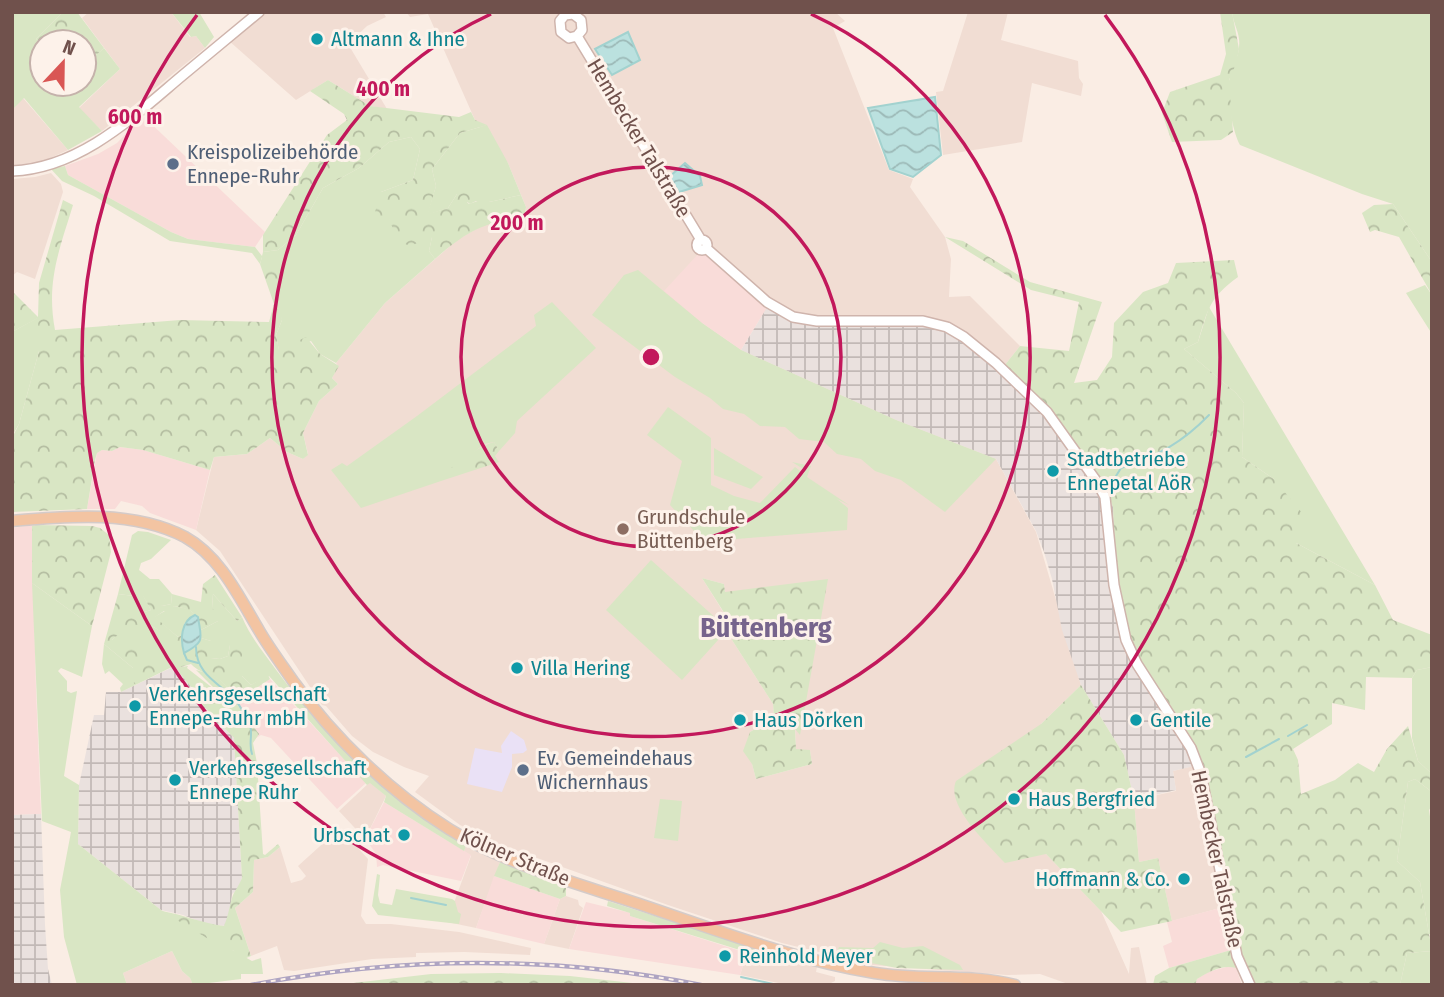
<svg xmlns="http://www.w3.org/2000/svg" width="1444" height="997" font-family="'Fira Sans Condensed',sans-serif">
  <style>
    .residential { fill: #f1ddd3; fill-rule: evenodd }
    .commercial { fill: #f9dcd9 }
    .industrial { fill: url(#industrial-grid) }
    .education { fill: #eae1f6 }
    .grass { fill: #d9e6c4 }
    .forest { fill: url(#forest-crowns) }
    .water { fill: url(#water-waves); stroke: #a2d2cf; stroke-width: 2 }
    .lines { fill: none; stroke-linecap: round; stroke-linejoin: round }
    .stream { stroke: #a2d2cf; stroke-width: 2 }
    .secondary-casing { stroke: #cfb4ac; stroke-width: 12 }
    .primary-casing { stroke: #d4cbc9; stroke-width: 13 }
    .secondary { stroke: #fff; stroke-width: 9 }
    .primary { stroke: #f3c4a2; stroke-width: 10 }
    .rail-casing { stroke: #aea4c2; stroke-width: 4.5 }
    .rail { stroke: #fdf2ea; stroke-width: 2; stroke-dasharray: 5; stroke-linecap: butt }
    .ring { fill: none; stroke: #c2185b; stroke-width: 3.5 }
    .culture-dot { fill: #0f9aa8; stroke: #fdf2ea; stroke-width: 2.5 }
    .service-dot { fill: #5c6f8a; stroke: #fdf2ea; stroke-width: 2.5 }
    .education-dot { fill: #8d6e63; stroke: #fdf2ea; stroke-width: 2.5 }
    .labels { text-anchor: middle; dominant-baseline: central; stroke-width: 6; stroke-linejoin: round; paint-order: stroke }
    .culture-label { font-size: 21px; fill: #0d838f; stroke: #fdf2ea; text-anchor: start }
    .street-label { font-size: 21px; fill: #70514c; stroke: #fdf2ea }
    .service-label { font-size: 21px; fill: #4e5e75; stroke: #fdf2ea; text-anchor: start }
    .education-label { font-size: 21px; fill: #785e54; stroke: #fdf2ea; text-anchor: start }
    .district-label { font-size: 28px; font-weight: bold; fill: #76648c; stroke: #fdf2ea }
    .centre { fill: #c2185b; stroke: #fdf2ea; stroke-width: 3.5 }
    .ring-label { font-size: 21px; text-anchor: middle; font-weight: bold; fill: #c2185b; stroke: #fdf2ea; stroke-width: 6; stroke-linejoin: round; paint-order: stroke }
  </style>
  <defs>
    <pattern id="industrial-grid" width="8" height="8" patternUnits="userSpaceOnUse" patternTransform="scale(1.75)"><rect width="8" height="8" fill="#eae1de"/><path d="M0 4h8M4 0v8" fill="none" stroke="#c2b9b6"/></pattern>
    <pattern id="forest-crowns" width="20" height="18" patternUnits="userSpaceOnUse" patternTransform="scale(1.75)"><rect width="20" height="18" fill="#d9e6c4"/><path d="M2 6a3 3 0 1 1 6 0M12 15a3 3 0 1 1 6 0" fill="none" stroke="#b4bda1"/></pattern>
    <pattern id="water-waves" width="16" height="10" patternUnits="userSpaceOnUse" patternTransform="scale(1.75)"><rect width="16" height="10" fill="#bbe1df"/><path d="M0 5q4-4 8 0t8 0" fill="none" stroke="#9cb9b7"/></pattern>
  </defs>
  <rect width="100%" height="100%" fill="#faede4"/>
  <path class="residential" d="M89,12H171L190,37L196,36L205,48L102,131L79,108L120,69L82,18Z
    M263,12H383L386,17L367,26L348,44L387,109L370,106L328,80L296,100L228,40Z
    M406,12H835L845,21L833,28L889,170L913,179L910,187L945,237L951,259L949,297L970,296L1020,346L1004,366L789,311L702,323L741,350L896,420L996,459L1036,532L1081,685L1041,724L1046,854L1101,911L1129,974L1131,948L1139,947L1147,985H1071L1040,974L1007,975L873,965L782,943L668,905L498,844L460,825L415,792L429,776L404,767L373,752L352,736L326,706L322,705L220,551L196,530L214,457L247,454L270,438L287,452L303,459L308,454L303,433L319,401L338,384L332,378L338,366L336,363L385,303L457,240L485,224L509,219L524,220L526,207L508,163L475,120L428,14L410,17ZM702,578L724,584L725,593L795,726L796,750H810L812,764L756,779L752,764L750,732L774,718L773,704L732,640L737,634Z
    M968,12H1008L1001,40L1078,61L1079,78L1083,84L1081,96L1032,83L1022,142L943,155L936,92L943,91Z
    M23,98L68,150L37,164L12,165V110Z
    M51,173L61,184L63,192L35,279L17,272L12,276V179L35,177Z
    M1193,766L1210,837L1220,908L1172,921L1158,858L1139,862L1134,800L1176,791L1173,771Z
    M370,782L386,796L368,833L367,841L339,811Z
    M340,828L368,859L361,916L366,924H391L459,932L531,948L530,955L464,952L416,953V957L372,959L294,971L284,970L277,946L251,956L235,908L253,892L254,860L268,857L280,847L291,883L302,880L306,876L298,866Z
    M466,846L500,862L476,928L447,922L471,856L464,851Z
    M566,896L578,900L579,905L583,908L569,949L544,944L560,899Z
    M172,951L182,971L190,978L193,985H127L123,973Z
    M747,953L781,963L783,957L817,967L816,972L835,977V981L827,985H788L740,975Z"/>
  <path class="commercial" d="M143,116L265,232L255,247L188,239L171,232L68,175L65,166L98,154L117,143Z
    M714,248L771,301L741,350L702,323L664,291L700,252Z
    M120,447L143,450L210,470L196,530L150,513L142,506L121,501L115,509H87L97,453L102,450L112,451Z
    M26,526H32L36,690L41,814L12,815V528Z
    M270,679L366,783L337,809L271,738L261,735L256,738L258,732L245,717L236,702L240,693H249Z
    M384,802L471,855L461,881L383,865L377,867L376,854L367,841L368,833Z
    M494,876L560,899L544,944L476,928Z
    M586,902L631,913L630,916L747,953L740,975L569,949Z
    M1220,908L1231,950L1169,968L1163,946L1172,942L1167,922Z
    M1230,966L1236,968L1242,985H1195L1197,979L1208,972Z"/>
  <path class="industrial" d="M771,301L789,311L806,316L944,321L1004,366L1053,413L1100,477L1109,495L1113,507L1116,574L1203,764L1173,771L1176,790L1134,800L1124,755L1081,685L1062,630L1052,579L1044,552L1036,531L996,459L896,420L741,350Z
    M175,666L194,690L198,700L234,738L242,878L239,888L232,894L230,911L225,926L206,924L183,915L161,910L78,844L79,785L94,715H104L106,692H121Z
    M41,814L45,925L48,969L52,985H12V815Z"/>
  <path class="education" d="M511,731L524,740L527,750L523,753L512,754V767L502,792L467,784L475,748L502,753L501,746Z"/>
  <path class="grass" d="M12,12H63L36,39L42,45V84H84V66L104,48L120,69L79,107L102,131L68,150L24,98L12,110Z
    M171,12H199L214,37L205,48L196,36L191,37Z
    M1232,12H1432V262L1393,204L1362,194L1240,145C1233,132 1226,97 1229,81C1231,67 1241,56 1239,39C1238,30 1233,22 1232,12Z
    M487,125L508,163L521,195L489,202L476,201L470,204L457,194L448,208L427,215L436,186L432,169L460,133Z
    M411,137L420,149L413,180L381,192L389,219L432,237L429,251L435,259L385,303L336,363L320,354L311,341L279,351L276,335L282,320L262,257L260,264L252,253L170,241L94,196L62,181L51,169L65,166L68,175L171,232L188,239L255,247L262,256L263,252L278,250L296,235L323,188L359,168L389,142Z
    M638,270L702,323L741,350L896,420L996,459L945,512L901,480L875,471L861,459L837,454L824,442L799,439L785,427L760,426L744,414L723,409L710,398L675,377L592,315L624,275Z
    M1425,285L1432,295V334L1406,293Z
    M552,302L596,348L517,421L515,433L499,451L494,442L484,444L438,482L361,508L331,470L342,463L347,466L417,416L536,326L534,315Z
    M1209,307L1375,585L1296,543L1274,479L1242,457L1244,403L1236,393L1184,349L1198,342Z
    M39,317V351L19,424L12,436V332Z
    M668,407L711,438V485L734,496L760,503L795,467L804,474L805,470L792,462L811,466L807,477L849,505L837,499L848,508L847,530L724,540L706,544L670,505L682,461L647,435Z
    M714,448L763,477L751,489L714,475Z
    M138,531L148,532L171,540L151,559L141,563L139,570L150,579H159L172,594L171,604L162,606L143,595L151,610L144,612L134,596L118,594L132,535Z
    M651,560L728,629L682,680L606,610Z
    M32,583L92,626L82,677L61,668L58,671L67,681V691L71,693L77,691L64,776L79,785L78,844L161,910L252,961L261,958L263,974H241V979L193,985L190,978L182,971L172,951L123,973L127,985H77L64,937L60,890L71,832L42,821Z
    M213,594L237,621L242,617C251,638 264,653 277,671C329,740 391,800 466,846L464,851L384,802L386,796L370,783L367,785L269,676L251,685L242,676V638L230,645L228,656L220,659L211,658V641L201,638V630L218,621L212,608Z
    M174,606L189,609L198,617L192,616L184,624L183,635L178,637L154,617Z
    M146,623L168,635L183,657L181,667L188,666L187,668L219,693L196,670C211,674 222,677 229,691L219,698L218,703C198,700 186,680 174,666L121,692L120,688L123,684L109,671L105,674L102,664L104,644L133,668L158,672L111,647L112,640L127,626Z
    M1432,667V774L1418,761L1412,738V678L1417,670Z
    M1415,779L1432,792V806L1429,810L1432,829V935L1429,934L1420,882L1397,861L1408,782Z
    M660,799L682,801L678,841L654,838Z
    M377,874L380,875L378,895L380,903L392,905L396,889L452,899L455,901L458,912L461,914L459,924L378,915L372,906Z
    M608,901L783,957L782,963L630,916V913L607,906Z
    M1432,951V985H1400L1407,953Z"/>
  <path class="forest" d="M63,12H77L104,48L84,66V42H42V45L36,39Z
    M1220,12H1232L1239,49L1236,64L1229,80L1233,132L1221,140L1172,142L1162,113L1170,92L1220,75L1226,54Z
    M328,80L370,106L459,117L471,112L475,120L487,125L460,133L432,169L436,186L428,214L448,208L457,194L475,185L480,191L467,202L469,204L486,198L489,202L521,195L526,207L524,220C487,218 462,235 435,259L429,251L432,237L410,246L398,241L389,219L380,221L374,215L381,192L413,180L420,149L411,137L389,142L359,168L323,188L296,235L278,250L263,252V235L327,135L347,120L344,114L310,91Z
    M63,200L73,205C59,251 46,282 55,330L180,320L269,322L274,304L260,264L262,257L276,256L282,320L276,335L279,350L306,337L320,354L339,366L332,378L338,384L319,401L303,433L308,455L303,459L287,452L270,438L247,454L214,457L210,470L143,450L120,447L112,451L102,450L97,453L95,460L87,509L12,512V438L19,424L39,351L38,318L12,332V291L38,317L39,283Z
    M1393,204L1432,262V295L1399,237L1375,230L1370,232L1362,213L1374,205Z
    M945,237L963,241L1030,282L1102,302L1074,383L1097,380L1112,357L1114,323L1143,292L1168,283L1176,263L1234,260L1238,277C1209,298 1208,309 1198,342L1184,349L1236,393L1244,403L1242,457L1274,479L1312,525L1296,543L1375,585L1393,620L1432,635V667L1417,670L1412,678L1366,677L1365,710L1332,703V724L1293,749L1298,760L1301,794L1335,780L1358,763L1374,772L1387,749L1408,726L1418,761L1432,774V792L1415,779L1408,782L1397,861L1420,882L1432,951L1407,953L1400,985H1254L1241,952L1222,874L1203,764L1136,655L1128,633L1116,574L1113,507L1109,496L1100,477L1053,413L1004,366L1020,346L1069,351L1079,302L1031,290Z
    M494,442L499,451L495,456L499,462L438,482C445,470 478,446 494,442Z
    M36,525L92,526L100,528L109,535L111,552L92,626L32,583V526Z
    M215,575L242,617L237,621L213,594L212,608L220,616L218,621L201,630C195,612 195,610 174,606L170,611H164L155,617L178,637L183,635L184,652L196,647L201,638L211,641V658L220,659L228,656L230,645L226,633L238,626L242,638V676L251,685L268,675L270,679L249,693H240L239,701L236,703L259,734L253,743L257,763L263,854L265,855L278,844L280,847L268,857L254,860L253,892L235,908L251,956L237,962L234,951L220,946L162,911C184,915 202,923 224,926C228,917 229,908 232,898C234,891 239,886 242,878L234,738L198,700L194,690L208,702L217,703L219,698L229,691C219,672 203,677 191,664L181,667L178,661L182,657C161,626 144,611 112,640V646L120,650L128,644H142L154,657L158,672L134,684L133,668L104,644L118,594L134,596L144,612L151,610L142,594L155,593L162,606L171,604L172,594L201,602L203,584Z
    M702,578L724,584L725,592L828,579L800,735L795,729L796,749L810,750L812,764L756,779L752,764L743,751L750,732L774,718L773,704L732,640L737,633Z
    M1081,685L1124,755L1134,800L1139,862L1158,858L1172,921L1121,932L1046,854L1005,863C989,845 945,806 956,781L1041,724Z
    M500,862L566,886V896L560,899L494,876Z
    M880,942L903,948L923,946L960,965L963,970L897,968L835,956L839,947L873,948Z
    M1231,950L1236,968C1223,964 1208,972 1197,979L1195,985H1153L1155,976L1169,968Z
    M501,973L570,976L650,985H336L431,974Z"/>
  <path class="water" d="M628,32L640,60L612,75L595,49Z
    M935,97L941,155L913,177L890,169L868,108Z
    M685,163L700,176L702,185L679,192L669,177Z
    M195,615L198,617C201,638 206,642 184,653C180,639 181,621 195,615Z"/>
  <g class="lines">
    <path class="stream" d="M1111,484L1121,468C1158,456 1183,442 1209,415
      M196,647C196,674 218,683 234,698C239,704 245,715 249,722C254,732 248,743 252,754
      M184,653L187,660L198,663
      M1288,736L1307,725
      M1246,757L1279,739
      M411,898L446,905
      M741,977L773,984"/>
    <g class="secondary-casing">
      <path id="secondary" d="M565,15L560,21L561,32L569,38L577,36
        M565,15L573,14L581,20L582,30L577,36
        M577,36L701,240
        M12,171C81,168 134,116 183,75C208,54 234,33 259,12
        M697 245a5 5 0 1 1 10 0a5 5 0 1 1-10 0Z
        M706,248L767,302L793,317L817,321H923L947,327L964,337L996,363L1047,412L1097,482L1105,497L1114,585L1126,640L1137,664L1191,748L1201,774L1237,956L1250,985"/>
    </g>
    <g class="primary-casing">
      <path id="primary" d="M12,521C69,516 133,510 185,537C221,557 240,599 260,632C270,649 282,665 293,681C334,738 390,792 449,829C507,865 576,883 639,904C716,930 795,960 875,973C922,981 969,973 1015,985"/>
    </g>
    <use href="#secondary" class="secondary"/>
    <use href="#primary" class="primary"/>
    <g class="rail-casing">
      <path id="rail" d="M251,985C401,956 550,955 701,985"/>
    </g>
    <use href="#rail" class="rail"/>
  </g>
  <g class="ring">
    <circle cx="651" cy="357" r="190"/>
    <path d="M811 14A379 379 0 1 1 491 14"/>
    <path d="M1105 15A569 569 0 1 1 197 15"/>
  </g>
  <g class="culture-dot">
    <circle cx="317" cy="39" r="7"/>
    <circle cx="1053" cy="471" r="7"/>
    <circle cx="517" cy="668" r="7"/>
    <circle cx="135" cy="706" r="7"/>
    <circle cx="740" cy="720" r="7"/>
    <circle cx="1136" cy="720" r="7"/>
    <circle cx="175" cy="780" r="7"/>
    <circle cx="1014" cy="799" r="7"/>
    <circle cx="404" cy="835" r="7"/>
    <circle cx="1184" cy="879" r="7"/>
    <circle cx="725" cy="956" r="7"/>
  </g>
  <g class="service-dot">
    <circle cx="173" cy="164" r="7"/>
    <circle cx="523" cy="770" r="7"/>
  </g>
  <circle class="education-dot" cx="623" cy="529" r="7"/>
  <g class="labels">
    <g class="culture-label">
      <text x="331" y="39">Altmann &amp; Ihne</text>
      <text x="1067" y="459">Stadtbetriebe<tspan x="1067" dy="24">Ennepetal AöR</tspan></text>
      <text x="531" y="668">Villa Hering</text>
      <text x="149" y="694">Verkehrsgesellschaft<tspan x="149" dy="24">Ennepe-Ruhr mbH</tspan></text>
      <text x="754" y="720">Haus Dörken</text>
      <text x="1150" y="720">Gentile</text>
      <text x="189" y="768">Verkehrsgesellschaft<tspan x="189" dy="24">Ennepe Ruhr</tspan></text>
      <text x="1028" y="799">Haus Bergfried</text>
      <text x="390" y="835" text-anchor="end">Urbschat</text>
      <text x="1170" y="879" text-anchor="end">Hoffmann &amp; Co.</text>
      <text x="739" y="956">Reinhold Meyer</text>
    </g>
    <g class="street-label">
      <text transform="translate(639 138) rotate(59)">Hembecker Talstraße</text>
      <text transform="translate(515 857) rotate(23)">Kölner Straße</text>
      <text transform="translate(1217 859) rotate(78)">Hembecker Talstraße</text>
    </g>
    <g class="service-label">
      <text x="187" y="152">Kreispolizeibehörde<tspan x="187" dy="24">Ennepe-Ruhr</tspan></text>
      <text x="537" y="758">Ev. Gemeindehaus<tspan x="537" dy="24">Wichernhaus</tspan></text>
    </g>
    <g class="education-label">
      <text x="637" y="517">Grundschule<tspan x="637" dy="24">Büttenberg</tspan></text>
    </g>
    <g class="district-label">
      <text x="766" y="627">Büttenberg</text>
    </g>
  </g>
  <circle cx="651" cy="357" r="10" class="centre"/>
  <g class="ring-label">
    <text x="383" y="96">400 m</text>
    <text x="135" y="124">600 m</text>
    <text x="517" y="230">200 m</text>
  </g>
  <rect width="1444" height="997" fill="none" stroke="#70514c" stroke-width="28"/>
  <g transform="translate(63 63) rotate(22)"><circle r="33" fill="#fdf2ea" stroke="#c5b2ab" stroke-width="2"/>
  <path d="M0-5L12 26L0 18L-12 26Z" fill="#d95654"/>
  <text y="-10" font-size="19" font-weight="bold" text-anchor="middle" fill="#70514c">N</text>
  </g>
</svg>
